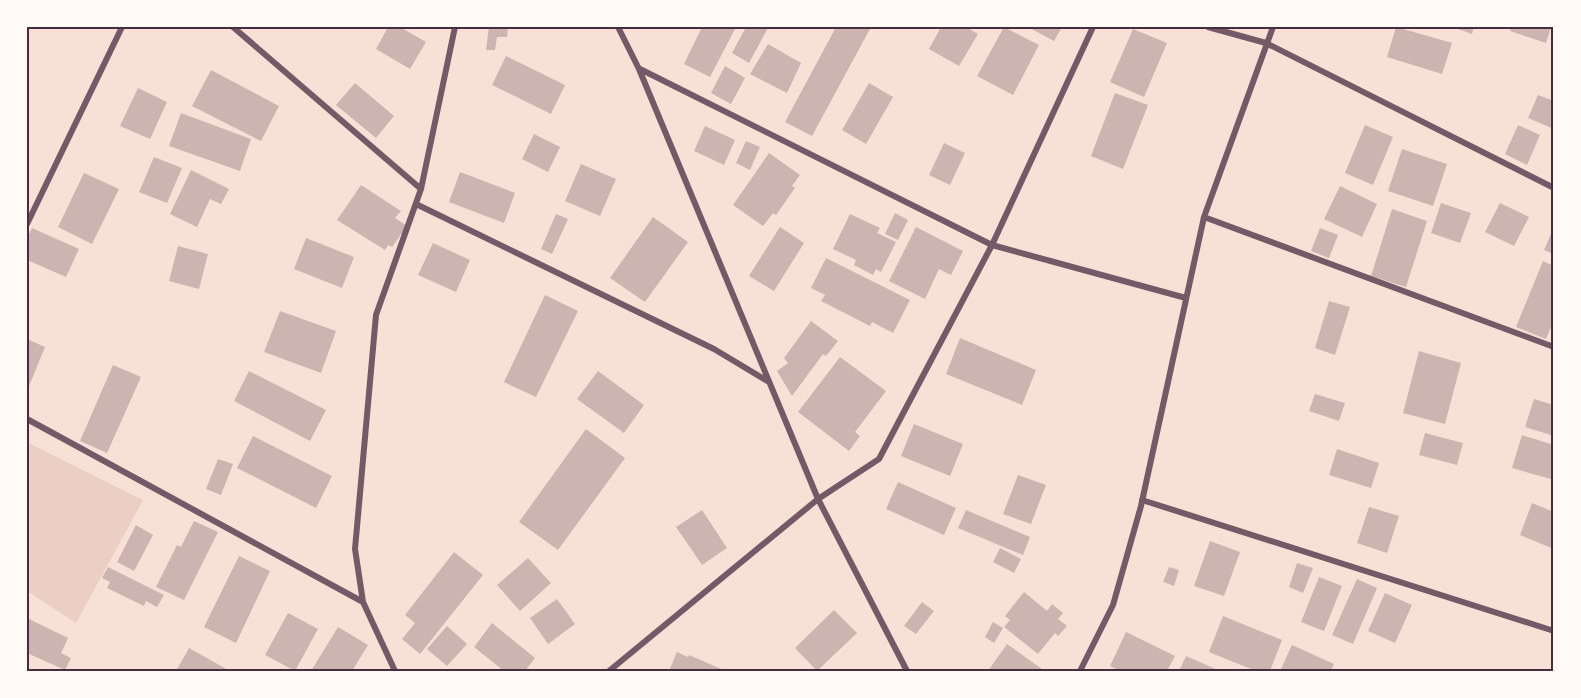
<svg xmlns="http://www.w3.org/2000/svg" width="1581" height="698" font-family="Poppins,sans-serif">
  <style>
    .green { fill: #ebcfc5 }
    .building { fill: #ccb4b1 }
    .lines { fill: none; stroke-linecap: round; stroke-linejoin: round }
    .minor { stroke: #755966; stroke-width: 6 }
    .neatline { fill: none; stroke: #4a2c40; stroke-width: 2 }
  </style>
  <rect width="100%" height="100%" fill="#f7e1d7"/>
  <path class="green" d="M27,442L143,500L76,623L27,591Z"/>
  <path class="building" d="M388,27H400L426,42L410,69L376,49Z
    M489,27H508L507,37H497L495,50H486Z
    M702,27H736L710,77L684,64Z
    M746,27L768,28L749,63L732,53Z
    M836,27H871L812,136L785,122Z
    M941,27H966L978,34L959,66L929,49Z
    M1004,27L1039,45L1013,95L977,76Z
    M1028,27H1062L1054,41Z
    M1396,27L1452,43L1442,74L1387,57Z
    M1452,27H1474L1472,34Z
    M1511,27H1551L1546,43L1510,31Z
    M1133,29L1167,43L1144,97L1110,82Z
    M768,44L801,63L787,93L750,74Z
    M506,56L565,85L551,114L492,85Z
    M725,66L745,78L731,104L711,93Z
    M211,70L279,106L261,141L192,106Z
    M355,83L394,116L376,138L336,105Z
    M869,83L893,97L866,144L842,130Z
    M138,88L167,102L150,139L120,126Z
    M1115,93L1148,105L1123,169L1091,156Z
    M1538,95L1554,101V129L1528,118Z
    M181,113L251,139L240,171L169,146Z
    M1365,125L1393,137L1373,185L1345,173Z
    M1518,125L1540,135L1527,165L1505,154Z
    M705,126L735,140L724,165L694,151Z
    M534,134L560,147L548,172L522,159Z
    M746,141L760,147L750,170L736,163Z
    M944,143L965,153L950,185L929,175Z
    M1402,149L1447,164L1433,206L1388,191Z
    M769,153L800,175L792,186L795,188L776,215L773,213L763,226L733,205Z
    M154,157L182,168L167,203L139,192Z
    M581,164L616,179L600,216L565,201Z
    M191,170L229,189L221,204L210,199L197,227L170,214Z
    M460,172L515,193L504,223L449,202Z
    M84,173L119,189L92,244L58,227Z
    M361,185L401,211L395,218L407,226L392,247L388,245L385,250L337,220Z
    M1340,186L1377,204L1362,237L1324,219Z
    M1441,203L1471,213L1460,243L1431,233Z
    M1500,203L1529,217L1514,246L1485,232Z
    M1392,209L1427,221L1406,287L1371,276Z
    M895,213L908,220L898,240L885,234Z
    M556,214L568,219L552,254L541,249Z
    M850,214L880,228L877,233L896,242L881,272L876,269L873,275L854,265L856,260L833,249Z
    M653,217L688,242L645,302L610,278Z
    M780,227L804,243L774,291L749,276Z
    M916,227L963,251L951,275L939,269L925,299L889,281Z
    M1554,227V254L1544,250Z
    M32,228L79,249L66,277L27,260V238Z
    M1320,228L1338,235L1329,258L1311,251Z
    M306,238L354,257L342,288L294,269Z
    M433,243L470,260L456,292L418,275Z
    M178,246L208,254L199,289L169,281Z
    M826,258L910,300L893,333L872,322L870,326L821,301L825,295L811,288Z
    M1543,261L1554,266V320L1546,339L1516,327Z
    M545,295L578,311L536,397L504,382Z
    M1329,301L1350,307L1335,355L1315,348Z
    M280,311L336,331L321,373L264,352Z
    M811,321L838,341L826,356L823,354L792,396L777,371L788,363L784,358Z
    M960,338L1036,370L1022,405L946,374Z
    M27,339L45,347L27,391Z
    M1419,351L1461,363L1445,424L1403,413Z
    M840,357L886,391L855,432L860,436L849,451L798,412Z
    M113,365L141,377L107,453L80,441Z
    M249,371L326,410L310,441L234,401Z
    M598,371L644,405L624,433L577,399Z
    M1315,394L1345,403L1339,421L1309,411Z
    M1534,399L1554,405V436L1525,427Z
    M914,424L963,444L950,476L901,456Z
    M586,429L625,458L558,550L519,522Z
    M1425,433L1463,443L1457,465L1419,455Z
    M1522,435L1554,445V480L1512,468Z
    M253,436L332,476L316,508L237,468Z
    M1337,449L1379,463L1371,488L1329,475Z
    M218,459L233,464L221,495L206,489Z
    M1018,475L1046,485L1031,524L1003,514Z
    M898,482L956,508L944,535L886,509Z
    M1532,503L1554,512V549L1520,535Z
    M1369,507L1399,516L1387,553L1357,543Z
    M702,510L727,548L702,565L676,527Z
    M966,510L1030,537L1023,555L958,528Z
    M194,521L218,532L184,600L156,587L177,545L181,547Z
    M136,525L153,535L134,571L117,562Z
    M1210,541L1240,552L1224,596L1194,586Z
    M1000,548L1021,559L1014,573L993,562Z
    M454,552L483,575L420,654L402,639L415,623L405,615Z
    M239,556L270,571L236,643L204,627Z
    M528,558L551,583L520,611L497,585Z
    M1297,563L1313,568L1303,593L1289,587Z
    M108,567L164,595L157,607L146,601L144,606L107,588L110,582L102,578Z
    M1169,567L1179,570L1174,586L1163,582Z
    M1319,577L1342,586L1324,631L1301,622Z
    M1357,579L1377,588L1353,644L1332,635Z
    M1024,592L1047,611L1052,604L1063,613L1058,619L1067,626L1058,636L1055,633L1038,654L1004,627L1010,620L1005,616Z
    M1385,593L1412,605L1395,643L1368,631Z
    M557,599L575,624L548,644L530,618Z
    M922,602L934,611L916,634L904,626Z
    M834,610L857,633L817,671L795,648Z
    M288,613L318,629L295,671L265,655Z
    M1223,616L1282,640L1270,671H1256L1209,652Z
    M27,618L68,638L61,653L71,658L65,670L27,653Z
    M993,622L1003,628L994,643L985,637Z
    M492,623L535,658L525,671H504L474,647Z
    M447,626L467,644L447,666L427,649Z
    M338,627L368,645L352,671H311Z
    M1126,632L1175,656L1167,671H1120L1110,666Z
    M1007,644L1042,669L1041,671H988Z
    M1292,645L1334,664L1331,671H1280Z
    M189,648L230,671H176Z
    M677,652L688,657L689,655L726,671H669Z
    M1186,656L1220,671H1179Z"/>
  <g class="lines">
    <path class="minor" d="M233,27L421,189
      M618,27L639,69L818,499L907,671
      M1208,27L1266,43L1554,188
      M640,69L992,245L1186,298
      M416,204L714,349L769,382
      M1204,217L1554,347
      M27,224L122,27
      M27,419L363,602
      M1142,500L1554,631
      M395,671L363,602L355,549L376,315L421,189L455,27
      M609,671L818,499L879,459L992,245L1093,27
      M1080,671L1113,605L1141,506L1204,217L1273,27"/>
  </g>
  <rect width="1581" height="698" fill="none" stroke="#fffaf5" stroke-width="57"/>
  <rect x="28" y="28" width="1524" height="642" class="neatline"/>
</svg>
